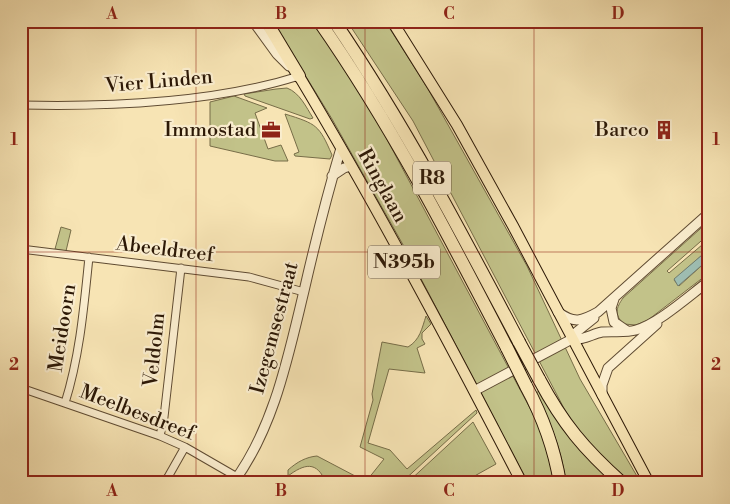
<svg xmlns="http://www.w3.org/2000/svg" width="730" height="504" font-family="'Libre Bodoni',serif">
  <style>
    .green { fill: #c2c289; stroke: #776d48 }
    .water { fill: #9ebeb3; stroke: #707c6e }
    .lines { fill: none; stroke-linecap: round; stroke-linejoin: round }
    .minor-casing { stroke: #5f4b32; stroke-width: 9 }
    .tertiary-casing { stroke: #5f4b32; stroke-width: 11 }
    .primary-casing { stroke: #2c1806; stroke-width: 12 }
    .motorway-casing { stroke: #2c1806; stroke-width: 14 }
    .minor { stroke: #faedce; stroke-width: 7 }
    .tertiary { stroke: #faedce; stroke-width: 9 }
    .primary { stroke: #f7e4b4; stroke-width: 10 }
    .motorway { stroke: #f7e4b4; stroke-width: 12 }
    .motorway-bridge-casing { stroke: #2c1806; stroke-width: 14; stroke-linecap: butt }
    .motorway-bridge { stroke: #f7e4b4; stroke-width: 12 }
    .grid { fill: none; stroke: #8f2418; stroke-width: 1; stroke-opacity: 0.55 }
    .labels { text-anchor: middle; dominant-baseline: central; stroke-width: 4.5; stroke-linejoin: round; paint-order: stroke }
    .shield { fill: #faedce; stroke: #6a5842; stroke-width: 1 }
    .shield-label { font-size: 19px; font-weight: bold; fill: #2c1806 }
    .street-label { font-size: 20px; fill: #2c1806; stroke: #faedce }
    .poi-label { font-size: 20px; fill: #2c1806; stroke: #faedce; text-anchor: end }
    .neatline { fill: none; stroke: #8f2418; stroke-width: 2 }
    .grid-label { font-size: 16px; text-anchor: middle; font-weight: bold; fill: #8f2418 }
  </style>
  <rect width="100%" height="100%" fill="#f7e4b4"/>
  <filter id="stains"><feTurbulence type="fractalNoise" baseFrequency=".004" numOctaves="4"/><feColorMatrix values="0 0 0 0 .2 0 0 0 0 .09 0 0 0 0 .02 0 0 0 .5 -.17"/></filter>
  <radialGradient id="worn" r=".72"><stop offset=".6" stop-color="#630" stop-opacity="0"/><stop offset="1" stop-color="#630" stop-opacity=".3"/></radialGradient>
  <path class="green" d="M272,21H313L373,113L541,429L555,483H528L406,250L332,119Z
    M347,21H385L428,89L527,266L580,379L641,483H628L577,433L413,121Z
    M287,88C300,93 306,107 313,118L310,119L245,96L244,94L276,89Z
    M234,96L267,108L255,113L268,149L281,145L288,161H275L210,146V102Z
    M285,114C317,124 319,125 332,155L330,159L295,156L294,154L299,152Z
    M709,221V234L667,271L669,273L709,239V249L674,280L679,286L709,259V273L648,320L636,325L624,324C614,315 616,308 623,298Z
    M61,227L71,230L66,251L55,249Z
    M426,316L431,324L422,333V339L425,344L417,348L425,373L389,369L368,443L390,450L407,469L476,410L477,413L401,483H326C317,460 304,464 288,476V470C297,462 306,457 317,456L357,477L362,479H368L384,459L360,447L373,400L372,394L382,342L408,347C420,340 422,328 426,316Z
    M539,391C558,427 587,454 615,483H566C562,450 550,422 536,393Z
    M473,422L496,464L462,483H407Z"/>
  <path class="water" d="M709,249V259L678,286L674,279Z"/>
  <g class="lines">
    <g class="minor-casing">
      <path id="minor" d="M21,105C109,107 214,103 299,76
        M21,249L249,277L304,292
        M21,388L160,436L185,447L237,477
        M65,403C80,355 84,306 89,257
        M160,436L164,417L181,268
        M163,483L168,477L185,447"/>
    </g>
    <g class="tertiary-casing">
      <path id="tertiary" d="M253,21L277,54L289,66
        M332,176L344,168L351,166
        M614,299L611,308L614,322L627,331
        M558,312C574,324 582,321 598,312L709,213
        M572,339C582,341 592,334 602,332C613,331 625,333 636,330C658,324 690,295 709,281
        M474,391L572,339L574,334L594,318
        M602,395V385L608,368L657,324
        M233,483C274,428 288,357 304,291C315,243 327,195 341,148"/>
    </g>
    <g class="primary-casing">
      <path id="primary" d="M392,21L457,125L513,226L649,483
        M299,76C378,208 451,346 522,483"/>
    </g>
    <g class="motorway-casing">
      <path id="motorway" d="M266,21L299,76
        M319,21C391,124 449,236 507,348
        M334,21C404,124 461,232 519,342
        M539,379C563,424 584,449 622,483
        M526,386C543,417 554,447 560,483"/>
    </g>
    <use href="#minor" class="minor"/>
    <use href="#tertiary" class="tertiary"/>
    <use href="#primary" class="primary"/>
    <use href="#motorway" class="motorway"/>
    <g class="motorway-bridge-casing">
      <path id="motorway-bridge" d="M519,342L539,379
        M507,348L526,386"/>
    </g>
    <use href="#motorway-bridge" class="motorway-bridge"/>
  </g>
  <path class="grid" d="M196,21V483M365,21V483M534,21V483M21,252H709"/>
  <defs>
    <g id="office-bare" transform="scale(1.5)"><path d="M-6-3h4V-5.5h4V-3h4V5H-6ZM-1-4.5V-3h2v-1.5ZM-6 0V1H6V0Z" fill="#8f2418" stroke="#faedce" stroke-width="2.5" paint-order="stroke"/></g>
    <g id="building-bare" transform="scale(1.5)"><path d="M-4-6H4V6H1V3H-1V6H-4ZM-2.5-4.3h1.7v1.8h-1.7ZM.8-4.3h1.7v1.8H.8ZM-2.5-1h1.7V.8h-1.7ZM.8-1h1.7V.8H.8Z" fill="#8f2418" stroke="#faedce" stroke-width="2.5" paint-order="stroke"/></g>
  </defs>
  <g fill-rule="evenodd">
    <use href="#office-bare" x="271" y="130"/>
    <use href="#building-bare" x="664" y="130"/>
  </g>
  <g class="labels">
    <g class="shield">
      <rect x="413" y="161.5" width="38" height="33" rx="4"/>
      <rect x="368" y="245.5" width="72" height="33" rx="4"/>
    </g>
    <g class="shield-label">
      <text x="432" y="178">R8</text>
      <text x="404" y="262">N395b</text>
    </g>
    <g class="street-label">
      <text transform="translate(159 82) rotate(-5)">Vier Linden</text>
      <text transform="translate(382 186) rotate(61)">Ringlaan</text>
      <text transform="translate(165 250) rotate(7)">Abeeldreef</text>
      <text transform="translate(63 328) rotate(-81)">Meidoorn</text>
      <text transform="translate(275 328) rotate(-75)">Izegemsestraat</text>
      <text transform="translate(155 350) rotate(-84)">Veldolm</text>
      <text transform="translate(137 413) rotate(21)">Meelbesdreef</text>
    </g>
    <g class="poi-label">
      <text x="256" y="130">Immostad</text>
      <text x="649" y="130">Barco</text>
    </g>
  </g>
  <rect width="730" height="504" fill="none" stroke="#f7e4b4" stroke-width="55"/>
  <rect x="28" y="28" width="674" height="448" class="neatline"/>
  <g class="grid-label">
    <text x="112" y="19">A</text>
    <text x="281" y="19">B</text>
    <text x="449" y="19">C</text>
    <text x="618" y="19">D</text>
    <text x="14" y="145">1</text>
    <text x="716" y="145">1</text>
    <text x="14" y="370">2</text>
    <text x="716" y="370">2</text>
    <text x="112" y="496">A</text>
    <text x="281" y="496">B</text>
    <text x="449" y="496">C</text>
    <text x="618" y="496">D</text>
  </g>
  <rect width="100%" height="100%" filter="url(#stains)"/>
  <rect width="100%" height="100%" fill="url(#worn)"/>
</svg>
